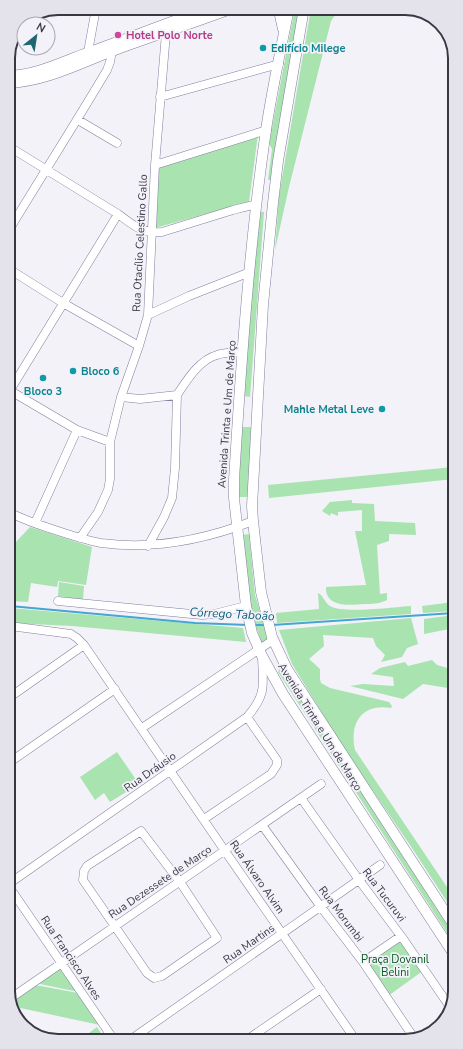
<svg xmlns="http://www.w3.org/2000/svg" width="463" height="1049" font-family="'Nunito Sans',sans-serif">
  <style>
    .green { fill: #a8e3b0 }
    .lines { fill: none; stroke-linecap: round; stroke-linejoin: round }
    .stream { stroke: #44a6d1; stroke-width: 2 }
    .minor-casing { stroke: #847e9f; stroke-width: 9 }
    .major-casing { stroke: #847e9f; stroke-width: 11 }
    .minor { stroke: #fff; stroke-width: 8 }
    .major { stroke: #fff; stroke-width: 10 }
    .hotel-dot { fill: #d1479c; stroke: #f3f2f9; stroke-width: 1.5 }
    .culture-dot { fill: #0f9aa8; stroke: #f3f2f9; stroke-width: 1.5 }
    .labels { text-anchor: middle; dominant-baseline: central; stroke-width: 3.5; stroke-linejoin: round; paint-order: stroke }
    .hotel-label { font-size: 11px; font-weight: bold; fill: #b23c85; stroke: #f3f2f9; text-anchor: start }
    .culture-label { font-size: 11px; font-weight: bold; fill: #0d838f; stroke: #f3f2f9; text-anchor: start }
    .street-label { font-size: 11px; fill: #3a3745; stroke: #f3f2f9 }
    .park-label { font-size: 11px; fill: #055822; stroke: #f3f2f9 }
    .water-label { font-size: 12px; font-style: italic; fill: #115d7b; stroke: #f3f2f9 }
    .rim { fill: none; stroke: #3a3745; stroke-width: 2 }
  </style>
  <rect width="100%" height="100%" fill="#f3f2f9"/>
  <path class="green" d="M295,8H300L272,180H268L272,149L269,143Z
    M311,8H340L331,21L289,187L275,250L279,196Z
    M258,134L249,202L155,228L159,166Z
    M258,211L264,212L250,397L244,396Z
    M241,427H251L249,497H239Z
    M453,467L454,479L269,498L268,485Z
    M352,500V503L374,504L375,521L415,523L416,535L389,534V541L377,545L380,594L387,593V600C380,604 372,604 364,604C351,605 325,608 326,587L366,585L355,531H362V510L338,512V516L331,513L330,516L322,511L330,502Z
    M30,527L92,547L86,585L58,581L57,587L31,583L28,602L10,601L9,542L14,544Z
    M249,534L255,595L264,624H255L247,589L243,535Z
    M59,582L84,586L83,600L58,596Z
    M318,593C323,595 325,603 330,606C342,614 395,607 411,606V614L277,623L276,613L319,609Z
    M454,602V611L423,613L422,606Z
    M10,608L243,628L246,642L72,626L10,623Z
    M454,615V628L424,634V619Z
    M411,618L418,644L407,648L402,657L381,662L385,655L376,646L373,638L323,635L324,646L309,659L320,669V679L321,683L330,688L381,700L389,702L392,706L391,708C362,703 349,723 355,750L455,899V914L412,848L341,744L292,664L279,630Z
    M256,626H264L269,640L262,644Z
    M432,660L437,665L454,670V682L452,683L448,688L423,684L403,699L350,686L363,684L394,686L393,677L371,674L380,668L405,662L408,666Z
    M281,666L455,935V945L278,672Z
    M117,752L139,784L110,802L104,793L95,800L80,777Z
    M401,937L424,970L388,996L365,962Z
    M60,966L79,992L35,983Z
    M35,985L78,993L100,1025L11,1006V1003Z
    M97,1027L106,1041H78Z"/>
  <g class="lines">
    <path class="stream" d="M10,606L195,623L248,625
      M254,625H266
      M272,625L454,613"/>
    <g class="minor-casing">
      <path id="minor" d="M88,52L96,8
        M160,97L279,64
        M78,120L117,143
        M8,146L118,214C133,225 142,234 162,232L233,210L257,204
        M155,165L267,130
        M9,230C41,177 75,124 107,70L110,62L112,51
        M9,269L63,303L139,346
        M148,315L189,296L250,272
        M9,390L77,430L110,442
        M9,392L118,214
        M121,397L140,399L177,395C187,380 199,360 217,355C225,352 235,353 243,352
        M9,512C23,520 40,525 55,530C70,535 85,540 101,543C154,550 204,540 253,521
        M35,523L77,430
        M80,538L98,512L108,490L110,479V442L121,397L139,346L148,315L155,165L166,33
        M148,546L164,517L172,498L175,468L177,395
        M58,601L202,615L214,614L246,606
        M10,626L71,634L77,638L84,645L225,851L355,1039
        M10,697L84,645
        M142,728L273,640
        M10,762L115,689
        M301,798L359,880L404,940L450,1007
        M204,819L271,774L277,765V760L247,717
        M262,825L321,907L363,962L414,1038
        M141,831L180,882L217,938L162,976L154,978L147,973L83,880L84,871L87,866Z
        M10,883L247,717C267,694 263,685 262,657
        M10,888L114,1040
        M363,962L401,936
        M11,998L321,784
        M248,1039L321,989
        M130,1040L380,865"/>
    </g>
    <g class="major-casing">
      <path id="major" d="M276,8L279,11L283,29
        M289,8C281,49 272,89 266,130C249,246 241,364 234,480V498L246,606L252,633L262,656L283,694L455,956
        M304,8L278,161L273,203L263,305L252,506L253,521L261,592L272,637L287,669L455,927
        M8,76C38,75 63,61 90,52C130,37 170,23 209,8
        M8,83C46,81 78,64 112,51C152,36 193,23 233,8"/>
    </g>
    <use href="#minor" class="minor"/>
    <use href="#major" class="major"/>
  </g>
  <circle class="hotel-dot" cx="118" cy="35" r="4"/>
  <g class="culture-dot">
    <circle cx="263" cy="48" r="4"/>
    <circle cx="73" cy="371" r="4"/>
    <circle cx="43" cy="378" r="4"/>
    <circle cx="382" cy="409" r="4"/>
  </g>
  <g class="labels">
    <g class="hotel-label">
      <text x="126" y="35">Hotel Polo Norte</text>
    </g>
    <g class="culture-label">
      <text x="271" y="48">Edifício Milege</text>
      <text x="81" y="371">Bloco 6</text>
      <text x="43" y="391" text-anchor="middle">Bloco 3</text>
      <text x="374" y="409" text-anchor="end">Mahle Metal Leve</text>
    </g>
    <g class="street-label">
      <text transform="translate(140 243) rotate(-87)">Rua Otacílio Celestino Gallo</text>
      <text transform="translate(227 414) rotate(-86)">Avenida Trinta e Um de Março</text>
      <text transform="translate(320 727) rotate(58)">Avenida Trinta e Um de Março</text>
      <text transform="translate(150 772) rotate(-35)">Rua Dráusio</text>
      <text transform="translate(257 877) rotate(55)">Rua Álvaro Alvim</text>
      <text transform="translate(160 882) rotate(-34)">Rua Dezessete de Março</text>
      <text transform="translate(384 895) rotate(53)">Rua Tucuruvi</text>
      <text transform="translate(341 914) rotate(53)">Rua Morumbi</text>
      <text transform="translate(249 944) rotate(-35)">Rua Martins</text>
      <text transform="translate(71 958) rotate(56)">Rua Francisco Alves</text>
    </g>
    <g class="park-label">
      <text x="395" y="959">Praça Dovanil<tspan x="395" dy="13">Belini</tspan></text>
    </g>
    <g class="water-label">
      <text transform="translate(232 614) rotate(3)">Córrego Taboão</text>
    </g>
  </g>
  <path d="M0 0H463V1049H0ZM58 15H405A43 43 0 0 1 448 58V991A43 43 0 0 1 405 1034H58A43 43 0 0 1 15 991V58A43 43 0 0 1 58 15Z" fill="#e4e3eb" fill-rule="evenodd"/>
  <path class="rim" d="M58 15H405A43 43 0 0 1 448 58V991A43 43 0 0 1 405 1034H58A43 43 0 0 1 15 991V58A43 43 0 0 1 58 15Z"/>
  <g transform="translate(36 36) rotate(30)"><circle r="19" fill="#f3f2f9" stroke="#a9a7b1"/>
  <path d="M0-3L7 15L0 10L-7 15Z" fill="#1d6773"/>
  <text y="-6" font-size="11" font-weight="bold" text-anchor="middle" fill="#3a3745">N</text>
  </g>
</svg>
